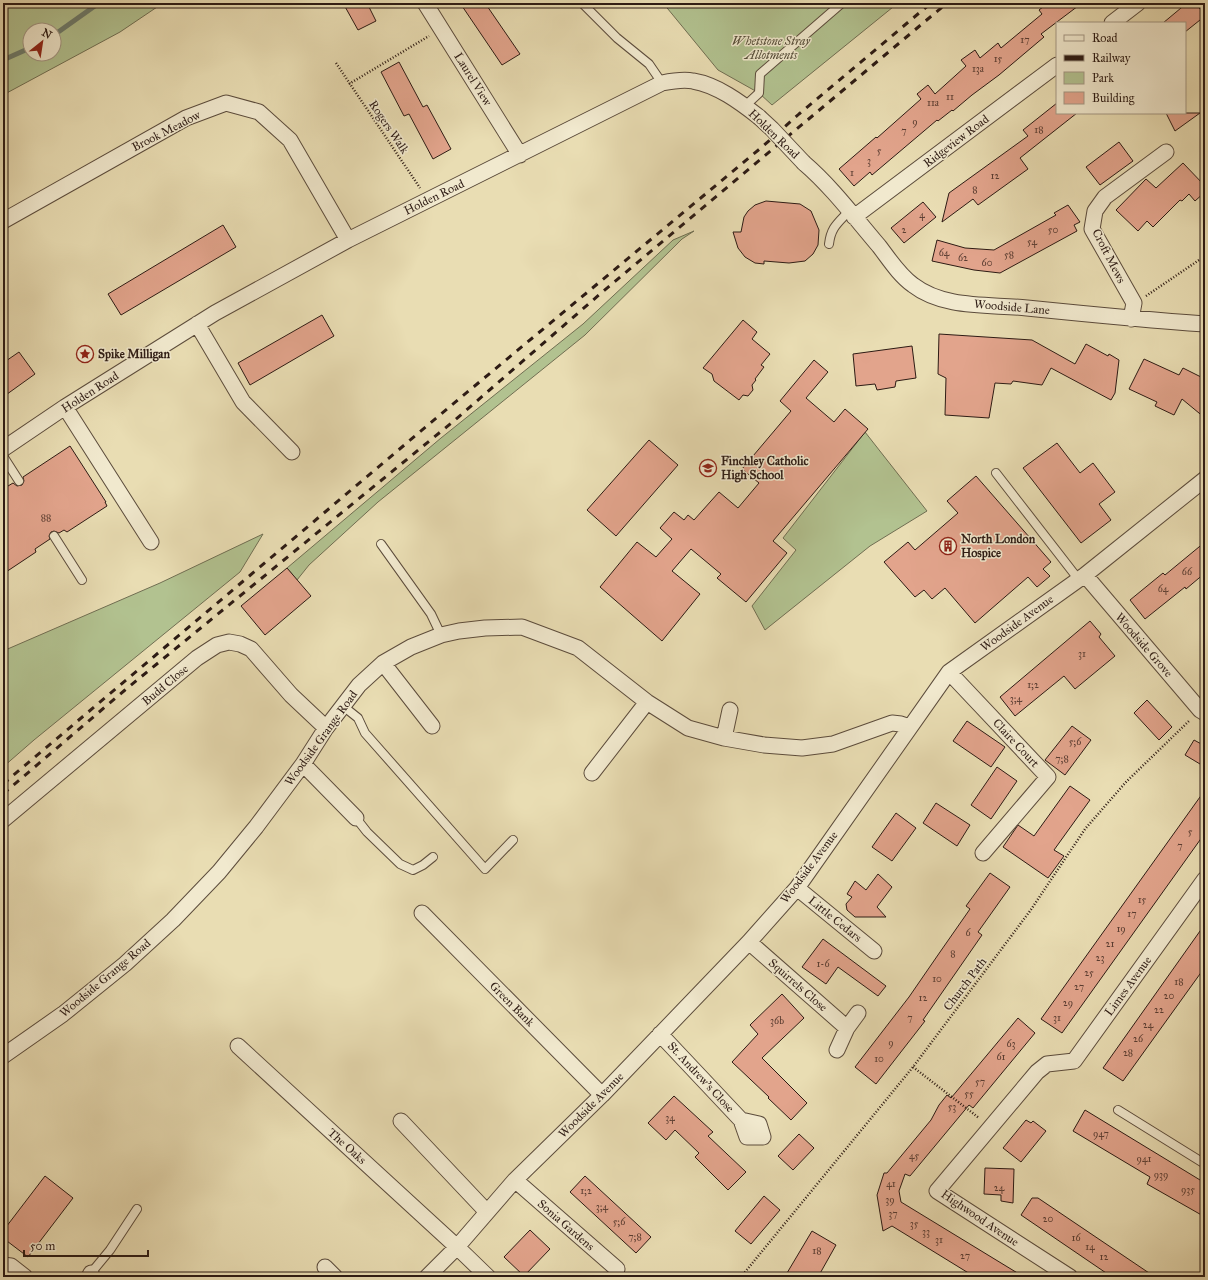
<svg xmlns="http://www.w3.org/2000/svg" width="1208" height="1280" font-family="'IM FELL Great Primer',serif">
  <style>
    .green { fill: #b2c290; stroke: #706e52; fill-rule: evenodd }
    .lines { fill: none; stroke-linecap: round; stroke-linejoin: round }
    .stream { stroke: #6d7c6d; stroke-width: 5 }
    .building { fill: #e2a48c; stroke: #2d1b14 }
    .service-casing { stroke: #5c4c3c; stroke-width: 10 }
    .minor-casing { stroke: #5c4c3c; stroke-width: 17 }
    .path { stroke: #2d1b14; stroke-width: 2.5; stroke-dasharray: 1 2; stroke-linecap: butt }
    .service { stroke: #f1e9ce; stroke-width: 8 }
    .minor { stroke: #f1e9ce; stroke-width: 15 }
    .rail { stroke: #2d1b14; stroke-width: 3; stroke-dasharray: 7 7; stroke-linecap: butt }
    .minor-bridge-casing { stroke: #5c4c3c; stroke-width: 17; stroke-linecap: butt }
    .minor-bridge { stroke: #f1e9ce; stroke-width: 15 }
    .labels { text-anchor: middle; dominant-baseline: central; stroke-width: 3; stroke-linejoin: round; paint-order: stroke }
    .number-label { font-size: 10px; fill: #5a3d32 }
    .park-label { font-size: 12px; font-style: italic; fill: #554d39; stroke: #f1e9ce }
    .street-label { font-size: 12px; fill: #2d1b14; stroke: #f1e9ce }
    .poi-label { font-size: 12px; font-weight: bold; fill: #2d1b14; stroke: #f1e9ce; text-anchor: start }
  </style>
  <rect width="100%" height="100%" fill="#e9ddb3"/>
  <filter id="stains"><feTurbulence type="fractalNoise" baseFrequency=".005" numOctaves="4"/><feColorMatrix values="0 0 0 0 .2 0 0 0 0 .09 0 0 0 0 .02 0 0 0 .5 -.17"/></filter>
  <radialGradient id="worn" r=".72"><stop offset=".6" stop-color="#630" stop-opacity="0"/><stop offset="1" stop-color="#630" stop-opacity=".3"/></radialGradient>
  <path class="green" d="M3,3H163L120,32L3,95ZM30,30H54V54H30Z
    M663,3H898L772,105L759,93L718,70Z
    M694,231L682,239L585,335L378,502L309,565L297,580L287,568L441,438L583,324L673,240Z
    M865,432L927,511L870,546L765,630L752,606L796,550L783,538Z
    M263,534L240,572L34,740L3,767V651L160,583Z"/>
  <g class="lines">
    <path class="stream" d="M54,35L99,3
      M3,60L30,48"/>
  </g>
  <path class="building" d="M343,3H367L376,21L358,30Z
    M460,3H485L520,54L502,65Z
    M1048,3H1082L1041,34L1044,37L999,75L972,95L953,111L952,110L938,121L937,120L872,175L870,172L854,186L839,169L876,137L877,138L921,99L917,94L928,85L935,94L966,66L961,60L975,50L980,58L998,43L1001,48L1042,14L1039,10Z
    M1187,3H1194L1205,14V16L1185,32V23H1163Z
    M399,62L423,107L427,105L451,149L433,159L409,114L404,116L381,72Z
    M1057,103V113H1077L1020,158L1028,169L978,205L973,199L942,222L949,193L1028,136L1023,130Z
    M1166,113H1200L1175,131Z
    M1119,142L1133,161L1100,185L1086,167Z
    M1183,163L1205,186V192L1195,201L1189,194L1182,201L1180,200L1153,227L1147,221L1138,231L1116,210L1146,179L1156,188Z
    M766,201L800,204L811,211L819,230L818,245L813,254L805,261L789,263L764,261V264L755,263L745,257L738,248L733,232H741L744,217L748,211L755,205Z
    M923,202L936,217L904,243L891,228Z
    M1068,205L1080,222L1074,225L1077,231L1000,273L974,270L932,261L937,240L965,248L994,250L1056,215L1054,213Z
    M223,225L236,247L121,315L108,294Z
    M322,315L334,336L250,385L238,363Z
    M743,320L757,332L752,339L770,354L761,365L764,367L755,379L756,380L752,385L753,390L748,396L743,395L739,400L714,381L712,374L703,368Z
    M939,334L1032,340L1075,364L1086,344L1108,356L1109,354L1119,360L1115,393L1111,400L1051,368L1042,385L1013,381L1011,384L995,383L989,418L945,415L946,378L938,374Z
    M912,346L916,378L896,381L895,387L877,390L875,384L856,386L853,354Z
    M19,352L35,374L3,397V363Z
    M1144,359L1179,375L1183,368L1205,379V418L1182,399L1174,415L1155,406L1157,402L1129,389Z
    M814,360L828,372L806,398L834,422L845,409L868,429L773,541L787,553L746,602L717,578L721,574L691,549L672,571L700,594L662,641L600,587L637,542L656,557L672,539L660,528L674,512L684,520L688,515L694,520L719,492L738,508L759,483L742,469L791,411L780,401Z
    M649,440L678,465L616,536L587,510Z
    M1057,443L1080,473L1093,463L1115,492L1099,504L1111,520L1081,543L1023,468Z
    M70,446L106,502H105L107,506L67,532L64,530L59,533L54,531L51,532L49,536L50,539L35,549L36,552L3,574V489L13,483L17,486L22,485L24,481L23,477Z
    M976,476L1051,562L1043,569L1050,576L1037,587L1028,577L975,623L945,588L932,599L924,590L915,597L884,562L908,542L915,550L958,513L947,501Z
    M1205,542V573L1186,589L1185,587L1145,619L1130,600L1163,573L1165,575Z
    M287,568L311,596L265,635L241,606Z
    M1090,621L1101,634L1099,637L1115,656L1075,689L1064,676L1015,716L1000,697Z
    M1147,700L1172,727L1159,740L1134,713Z
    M967,721L1005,747L991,767L953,741Z
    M1072,726L1091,740L1065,775L1045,760Z
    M1194,740L1205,746V767L1185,755Z
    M997,767L1017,781L991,819L971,805Z
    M1070,786L1090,800L1054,850L1064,856L1048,878L1003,847L1018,825L1034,836Z
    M1205,790V833L1062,1033L1041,1019Z
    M936,803L970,825L957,846L923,823Z
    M896,813L916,828L892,861L872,847Z
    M990,873L1010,887L978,932L982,935L923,1020L925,1021L876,1084L855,1067L909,997L940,952L970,909L966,906Z
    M878,874L892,887L877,907L886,917H855L847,910L846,904L852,897L847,894L855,881L866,890Z
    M1205,924V967L1123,1081L1103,1068Z
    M823,939L886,986L878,996L838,967L826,984L802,967Z
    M782,994L804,1018L762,1058L807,1103L791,1120L768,1098L769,1097L732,1062L758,1034L750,1025Z
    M1018,1018L1035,1033L973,1108L969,1105L910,1176L905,1174L899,1191L901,1202L1024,1277H975L892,1226L883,1231L877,1195L884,1173H887L931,1120L939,1105L947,1095L951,1098Z
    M674,1096L713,1132L708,1136L746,1172L728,1190L695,1157L699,1153L675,1130L666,1140L648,1123Z
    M1085,1110L1205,1183V1217L1147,1184L1150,1177L1073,1131Z
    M1026,1120L1031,1123L1033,1121L1046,1131L1021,1162L1003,1148Z
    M799,1134L814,1148L793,1170L778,1156Z
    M985,1168L1014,1169L1013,1203L1001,1201V1195L984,1194Z
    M45,1176L73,1198L28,1257L3,1238V1231Z
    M585,1176L651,1237L636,1253L570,1192Z
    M764,1196L780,1210L751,1244L735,1231Z
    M1032,1198H1038L1155,1277H1112L1021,1215Z
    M530,1230L550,1249L524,1276L504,1257Z
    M812,1231L836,1245L818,1277H795L787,1273Z"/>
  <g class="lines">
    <g class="service-casing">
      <path id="service" d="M582,3L617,38L649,64L662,83
        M745,106L759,93L760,74L842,3
        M829,244C831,227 838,223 849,211
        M3,456L19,481
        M996,473L1079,580
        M54,536L82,580
        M381,544L431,614L441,635
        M343,706L358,718L365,733L485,869L513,840
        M356,818L367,832L400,864L413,870L423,865L433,857
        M1118,1110L1205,1164
        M91,1273L110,1250L137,1209"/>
    </g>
    <g class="minor-casing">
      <path id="minor" d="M425,3L520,155
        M1112,23L1138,3
        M804,163C832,187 855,218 879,246C889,259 899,275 913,285C944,309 989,304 1027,308C1086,314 1145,320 1205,324
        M854,217L1057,65
        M3,221L186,118L226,103L259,112L290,140L348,240
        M1131,319L1134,303L1092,229L1095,211L1105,197L1166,152
        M197,324L243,402L292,452
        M65,407L151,542
        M3,449L65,407L215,313L348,240L662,83C672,81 683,79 693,81C717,85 740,102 759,117
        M1085,575L1200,710L1205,713
        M383,663L432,726
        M949,672L1048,777L983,853
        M724,738L730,710
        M303,764L356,818
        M592,773L647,702
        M3,820L197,658L217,645L229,642L240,644L251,649L291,695L326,728
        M797,888L874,951
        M422,913L602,1095
        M749,942L847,1028
        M660,1034L741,1120L759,1124L763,1137H747L741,1120
        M238,1046L457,1247L488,1277
        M837,1050L847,1028L858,1013
        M3,1056L63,1014L125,964L173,920L219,872L256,827L303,764L326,728L359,685L383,663L411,647L441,635L459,631L485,628L522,627L578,648L647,702L688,728L724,738L764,745L802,748L833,744L892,723L901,724L910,727
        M401,1121L487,1212
        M515,1180L617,1269
        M3,1265L11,1266L25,1277
        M325,1267L335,1277
        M89,1277L91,1273
        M427,1277L457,1247L515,1180L602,1095L749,942L797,888L949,672L1085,575L1205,479
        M1070,1277L937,1191L1037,1072L1047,1064L1074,1061L1205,879"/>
    </g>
    <path class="path" d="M336,63L420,188
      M349,84L429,36
      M1146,296L1205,256
      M913,1067L979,1118
      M741,1277L913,1067L1030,911L1085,829L1126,782L1189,721"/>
    <use href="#service" class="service"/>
    <use href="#minor" class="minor"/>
    <path class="rail" d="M3,784L447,409L762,147L799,114L931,3
      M3,794L125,690L455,420L600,294L947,3"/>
    <g class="minor-bridge-casing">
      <path id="minor-bridge" d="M759,117L772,129L804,163"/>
    </g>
    <use href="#minor-bridge" class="minor-bridge"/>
  </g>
  <defs>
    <g id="sight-ring" transform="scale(0.9)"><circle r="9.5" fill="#f1e9ce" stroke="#8f2418" stroke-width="1.5"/><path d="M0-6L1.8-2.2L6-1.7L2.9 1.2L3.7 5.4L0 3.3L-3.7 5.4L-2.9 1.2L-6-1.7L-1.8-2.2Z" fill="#8f2418"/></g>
    <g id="school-ring" transform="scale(0.9)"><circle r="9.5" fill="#f1e9ce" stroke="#8f2418" stroke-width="1.5"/><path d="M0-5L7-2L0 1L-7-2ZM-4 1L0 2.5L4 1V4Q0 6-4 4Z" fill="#8f2418"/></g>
    <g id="building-ring" transform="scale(0.9)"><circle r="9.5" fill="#f1e9ce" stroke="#8f2418" stroke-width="1.5"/><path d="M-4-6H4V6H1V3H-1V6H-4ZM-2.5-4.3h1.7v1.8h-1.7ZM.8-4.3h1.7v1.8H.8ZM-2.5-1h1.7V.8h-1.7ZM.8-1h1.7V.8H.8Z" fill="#8f2418"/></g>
  </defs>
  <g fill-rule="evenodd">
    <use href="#sight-ring" x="85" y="354"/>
    <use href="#school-ring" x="708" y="468"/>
    <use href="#building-ring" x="948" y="546"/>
  </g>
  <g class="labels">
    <g class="number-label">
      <text x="1025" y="40">17</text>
      <text x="998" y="59">15</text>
      <text x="978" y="69">13a</text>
      <text x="950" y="97">11</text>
      <text x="933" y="103">11a</text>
      <text x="915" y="122">9</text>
      <text x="1039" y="130">18</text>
      <text x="904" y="131">7</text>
      <text x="879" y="151">5</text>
      <text x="869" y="161">3</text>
      <text x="852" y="173">1</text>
      <text x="995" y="176">12</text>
      <text x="975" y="190">8</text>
      <text x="922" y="215">4</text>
      <text x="904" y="230">2</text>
      <text x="1053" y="230">50</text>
      <text x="1032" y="242">54</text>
      <text x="944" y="253">64</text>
      <text x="1009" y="255">58</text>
      <text x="963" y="258">62</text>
      <text x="987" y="263">60</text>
      <text x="46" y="518">88</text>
      <text x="1187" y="572">66</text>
      <text x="1163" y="589">64</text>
      <text x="1082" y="654">31</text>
      <text x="1033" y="685">1;2</text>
      <text x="1016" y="699">3;4</text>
      <text x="1075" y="742">5;6</text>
      <text x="1062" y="759">7;8</text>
      <text x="1190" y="832">5</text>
      <text x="1180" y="846">7</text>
      <text x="1142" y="900">15</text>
      <text x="1132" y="914">17</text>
      <text x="1121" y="929">19</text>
      <text x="968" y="933">6</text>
      <text x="1110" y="944">21</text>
      <text x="953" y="954">8</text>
      <text x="1100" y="958">23</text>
      <text x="823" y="964">1-6</text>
      <text x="1089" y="973">25</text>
      <text x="937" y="979">10</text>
      <text x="1179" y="982">18</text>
      <text x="1079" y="987">27</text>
      <text x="1169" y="996">20</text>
      <text x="923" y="998">12</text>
      <text x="1068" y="1003">29</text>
      <text x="1159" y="1010">22</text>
      <text x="910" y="1018">7</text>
      <text x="1057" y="1018">31</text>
      <text x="777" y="1021">36b</text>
      <text x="1148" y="1025">24</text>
      <text x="1138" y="1039">26</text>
      <text x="891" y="1043">9</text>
      <text x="1011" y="1044">63</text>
      <text x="1128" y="1053">28</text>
      <text x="1001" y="1057">61</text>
      <text x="879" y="1059">10</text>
      <text x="980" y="1082">57</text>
      <text x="969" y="1094">55</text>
      <text x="952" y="1107">53</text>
      <text x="670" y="1118">34</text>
      <text x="1101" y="1134">947</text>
      <text x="914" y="1156">45</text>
      <text x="1144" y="1159">941</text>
      <text x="1161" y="1175">939</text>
      <text x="891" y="1184">41</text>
      <text x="999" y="1188">24</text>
      <text x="1188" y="1190">935</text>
      <text x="586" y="1191">1;2</text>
      <text x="890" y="1200">39</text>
      <text x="602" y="1207">3;4</text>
      <text x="893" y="1214">37</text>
      <text x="1048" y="1219">20</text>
      <text x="619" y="1222">5;6</text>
      <text x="914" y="1224">35</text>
      <text x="926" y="1232">33</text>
      <text x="635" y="1237">7;8</text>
      <text x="1076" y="1238">16</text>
      <text x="939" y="1240">31</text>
      <text x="1090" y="1247">14</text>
      <text x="817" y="1251">18</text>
      <text x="965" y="1256">27</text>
      <text x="1104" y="1257">12</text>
    </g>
    <g class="park-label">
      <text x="771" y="41">Whetstone Stray<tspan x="771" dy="14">Allotments</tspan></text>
    </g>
    <g class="street-label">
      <text transform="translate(473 79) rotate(58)">Laurel View</text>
      <text transform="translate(389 127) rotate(56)">Rogers Walk</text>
      <text transform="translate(166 131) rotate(-27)">Brook Meadow</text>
      <text transform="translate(774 134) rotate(44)">Holden Road</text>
      <text transform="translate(956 141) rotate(-37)">Ridgeview Road</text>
      <text transform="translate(434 197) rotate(-26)">Holden Road</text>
      <text transform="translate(1109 256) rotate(63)">Croft Mews</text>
      <text transform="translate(1012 307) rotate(5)">Woodside Lane</text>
      <text transform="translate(90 392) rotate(-33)">Holden Road</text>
      <text transform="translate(1017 623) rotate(-36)">Woodside Avenue</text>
      <text transform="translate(1144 645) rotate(49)">Woodside Grove</text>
      <text transform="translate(165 685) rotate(-40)">Budd Close</text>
      <text transform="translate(321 738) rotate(-54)">Woodside Grange Road</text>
      <text transform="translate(1016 743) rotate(47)">Claire Court</text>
      <text transform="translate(809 867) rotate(-53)">Woodside Avenue</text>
      <text transform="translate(835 919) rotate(39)">Little Cedars</text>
      <text transform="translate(105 978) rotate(-40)">Woodside Grange Road</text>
      <text transform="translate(965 984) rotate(-53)">Church Path</text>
      <text transform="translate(798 985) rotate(41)">Squirrels Close</text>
      <text transform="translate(1128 986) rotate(-54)">Limes Avenue</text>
      <text transform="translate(512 1004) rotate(45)">Green Bank</text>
      <text transform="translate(701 1077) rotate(47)">St. Andrew's Close</text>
      <text transform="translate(591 1105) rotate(-45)">Woodside Avenue</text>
      <text transform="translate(347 1146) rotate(42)">The Oaks</text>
      <text transform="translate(980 1218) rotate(34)">Highwood Avenue</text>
      <text transform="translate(566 1225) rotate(41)">Sonia Gardens</text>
    </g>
    <g class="poi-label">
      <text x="98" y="354">Spike Milligan</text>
      <text x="721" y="461">Finchley Catholic<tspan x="721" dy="14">High School</tspan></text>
      <text x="961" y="539">North London<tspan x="961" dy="14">Hospice</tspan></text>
    </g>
  </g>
  <rect width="1208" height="1280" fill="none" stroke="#e9ddb3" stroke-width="16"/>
  <rect x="4" y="4" width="1200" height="1272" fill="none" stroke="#2d1b14" stroke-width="2"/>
  <rect x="8" y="8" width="1192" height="1264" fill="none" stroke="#2d1b14"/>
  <rect x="1056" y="22" width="130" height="92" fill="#f1e9ce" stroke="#a39784"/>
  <rect x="1064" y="35" width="20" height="6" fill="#f1e9ce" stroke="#a39784"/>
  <text x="1092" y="42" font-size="12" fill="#2d1b14">Road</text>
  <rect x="1064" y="55" width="20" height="6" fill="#2d1b14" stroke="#a39784"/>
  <text x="1092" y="62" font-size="12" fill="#2d1b14">Railway</text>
  <rect x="1064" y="72" width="20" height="12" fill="#b2c290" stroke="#a39784"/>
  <text x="1092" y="82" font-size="12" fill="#2d1b14">Park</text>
  <rect x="1064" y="92" width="20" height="12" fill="#e2a48c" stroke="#a39784"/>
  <text x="1092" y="102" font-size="12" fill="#2d1b14">Building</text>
  <g transform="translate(42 42) rotate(30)"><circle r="19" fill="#f1e9ce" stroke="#a39784"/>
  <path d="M0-3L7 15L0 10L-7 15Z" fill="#8f2418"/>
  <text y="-6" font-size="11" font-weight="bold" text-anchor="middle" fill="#2d1b14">N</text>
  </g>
  <path d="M24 1250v6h124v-6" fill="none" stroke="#2d1b14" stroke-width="2"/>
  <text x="30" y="1250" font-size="12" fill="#2d1b14" stroke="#f1e9ce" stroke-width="3" paint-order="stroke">50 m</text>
  <rect width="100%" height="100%" filter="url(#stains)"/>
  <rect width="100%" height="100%" fill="url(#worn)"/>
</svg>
